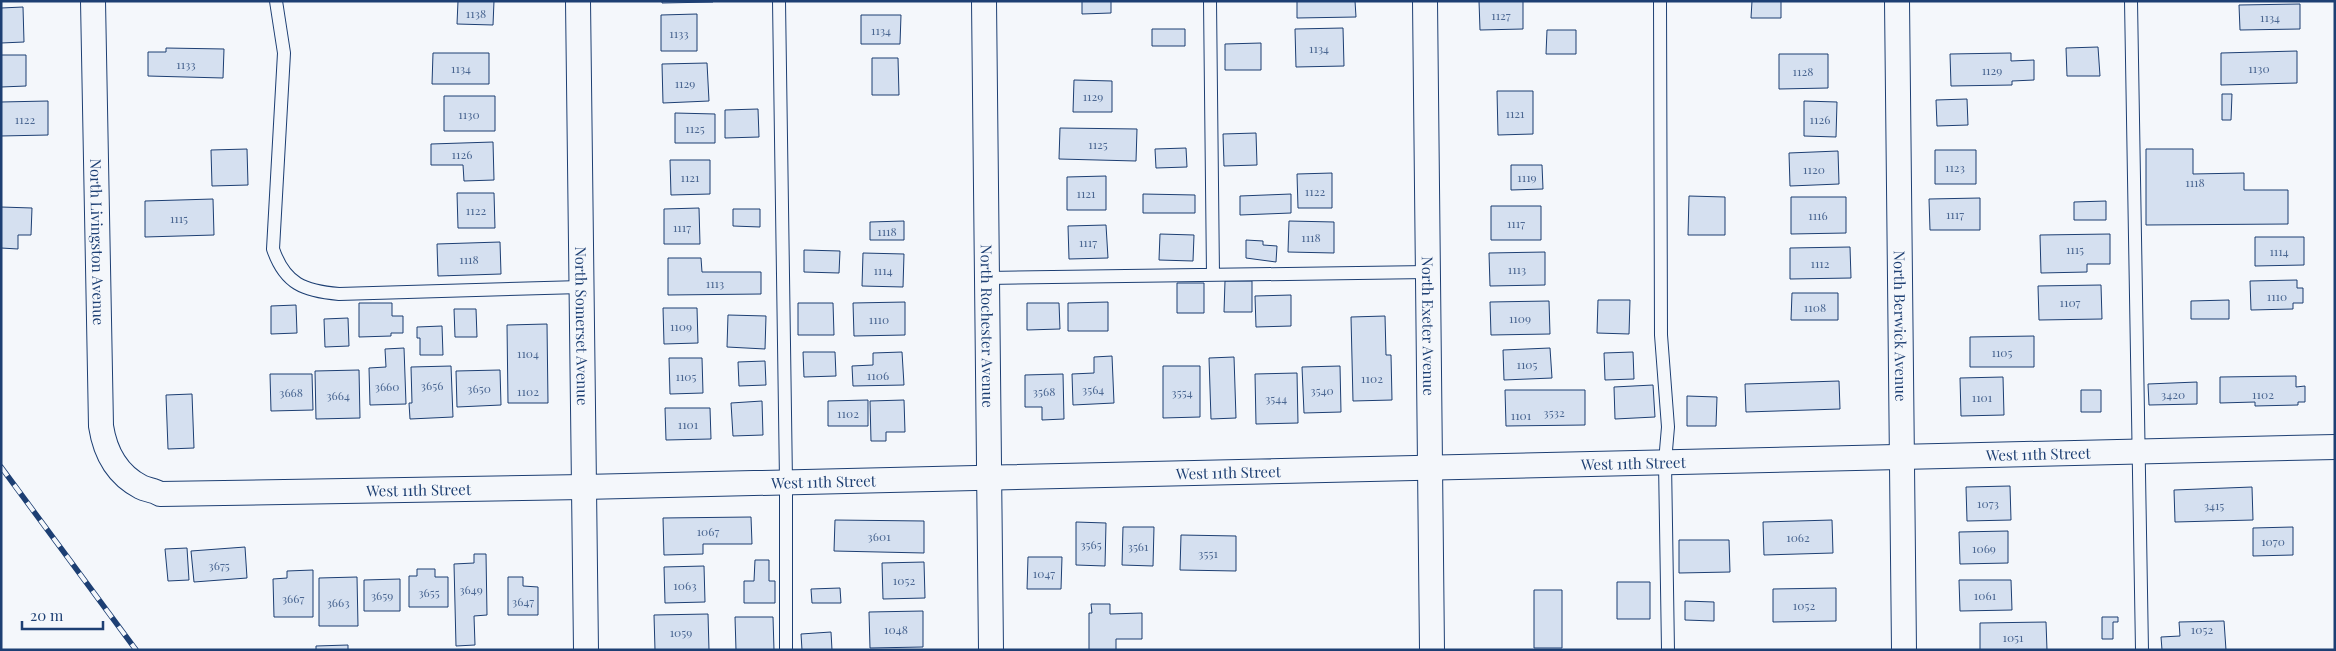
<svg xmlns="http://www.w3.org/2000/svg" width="2336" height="651" font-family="'Playfair Display',serif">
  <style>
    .building { fill: #d5e0f0; stroke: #1d3f73 }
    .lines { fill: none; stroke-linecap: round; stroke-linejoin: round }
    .lane-casing { stroke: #1d3f73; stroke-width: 14 }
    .street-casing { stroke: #1d3f73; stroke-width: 26 }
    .lane { stroke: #f4f7fb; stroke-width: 12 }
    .street { stroke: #f4f7fb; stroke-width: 24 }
    .rail-casing { stroke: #1d3f73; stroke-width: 5.5 }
    .rail { stroke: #f4f7fb; stroke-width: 4; stroke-dasharray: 11; stroke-linecap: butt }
    .labels { text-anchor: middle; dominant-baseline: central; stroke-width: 4; stroke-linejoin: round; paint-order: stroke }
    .number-label { font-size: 12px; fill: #4b6792 }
    .street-label { font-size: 15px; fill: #1d3f73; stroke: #f4f7fb }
  </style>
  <rect width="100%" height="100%" fill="#f4f7fb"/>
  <path class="building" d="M458,1H494L493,25L457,24Z
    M662,1H713V2L662,3Z
    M1082,1H1111V13L1082,14Z
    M1297,1H1355L1356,17L1297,18Z
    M1479,1H1523V29L1480,30Z
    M1752,1H1781V18H1751Z
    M2300,4V29L2240,30L2239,5Z
    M23,7L24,42L1,43V8Z
    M697,14V51H661V15Z
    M861,15H901L900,44H861Z
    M1343,28L1344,66L1296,67L1295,29Z
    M1152,29H1185V46H1152Z
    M1547,30H1576V54H1546Z
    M1261,43V70H1225V44Z
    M2098,47L2100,76H2067L2066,48Z
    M166,48L224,49L223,78L148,76V52H166Z
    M2297,51V83L2221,85V53Z
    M433,53H489V84H432Z
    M2011,53V61L2034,60V80L2012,81V85L1951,86L1950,54Z
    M1779,54H1828V88L1779,89Z
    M1,55H26V86L1,87Z
    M872,58H898L899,95H872Z
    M707,63L709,101L663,103L662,64Z
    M1074,80L1112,81V112H1073Z
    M1497,91H1533V134L1498,135Z
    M2222,94H2232L2231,120H2222Z
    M444,96H495V131H444Z
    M1967,99L1968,125L1937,126L1936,100Z
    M48,101V135L1,136V102Z
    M1804,101L1837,102L1836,137L1804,136Z
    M758,109L759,137L725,138V110Z
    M675,113L715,114V143H675Z
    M1060,128L1137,129L1136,161L1059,159Z
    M1256,133L1257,165L1224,166L1223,134Z
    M493,142L494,180L464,181L463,165H431V144Z
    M1186,148L1187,167L1156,168L1155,149Z
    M247,149L248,185L212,186L211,150Z
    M2146,149H2193V174L2244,173V190H2288V224L2146,225Z
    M1935,150H1976V184H1935Z
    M1838,151L1839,184L1790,186L1789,153Z
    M670,160H710V194L671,195Z
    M1511,165H1542L1543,189L1511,190Z
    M1332,173V208H1298L1297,174Z
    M1106,176V210H1067V177Z
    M457,193H494L495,228H458Z
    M1143,194L1195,195V213H1143Z
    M1291,194V213L1240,215V196Z
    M1689,196L1725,197V235H1688Z
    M1791,197H1846V233L1791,234Z
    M1980,198V230H1930L1929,199Z
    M213,199L214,235L145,237V201Z
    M2106,201V220H2074V202Z
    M1491,206H1541V240H1491Z
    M1,207L32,208L31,235H18V249L1,248Z
    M699,208L700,244H664V209Z
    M733,209H760V227L733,226Z
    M904,221V240H870V222Z
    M1289,221L1334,222V253L1288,252Z
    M1106,225L1108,258L1069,259L1068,226Z
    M1160,234L1194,235L1193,261L1159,260Z
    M2110,234V264H2087V272L2041,273L2040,235Z
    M2255,237H2304V265L2255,266Z
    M1246,240L1263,241V245L1277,246L1276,262L1246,258Z
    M500,242L501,274L438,276L437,244Z
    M1850,247L1851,278L1790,279V248Z
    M804,250L840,251L839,273L804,272Z
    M1545,252V285L1490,286L1489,253Z
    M863,253L904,254L903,287L862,286Z
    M668,258H701L702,272H761V294L668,295Z
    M2297,280V288H2303V303H2293V309L2251,310L2250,281Z
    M1225,281H1252V312H1224Z
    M1177,283H1204V313H1177Z
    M2101,285L2102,319L2039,320L2038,286Z
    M1792,293H1838V320H1791Z
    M1291,295V326L1256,327L1255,296Z
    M1598,300H1630L1629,334L1597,333Z
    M2229,300V319H2191V301Z
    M1549,301L1550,334L1491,335L1490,302Z
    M905,302V335L854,336L853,303Z
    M1108,302V331H1068V303Z
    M359,303H392V316H403V333H391V336L359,337Z
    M798,303H833L834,335H798Z
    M1027,303H1059L1060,329L1027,330Z
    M296,305L297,333L271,334V306Z
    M663,308H697L698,343L664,344Z
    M454,309H476L477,337H455Z
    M728,315L766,316L765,349L727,347Z
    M1385,316L1386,355H1391L1392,400L1353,401L1351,317Z
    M348,318L349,346L325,347L324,319Z
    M547,324L548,403H508L507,325Z
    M442,326L443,355H420V338H417V327Z
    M2034,336V367H1970V337Z
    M404,348L406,404L370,405L369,368L386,367L385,349Z
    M1550,348L1552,378L1504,380L1503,350Z
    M803,352H835L836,376L804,377Z
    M902,352L904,385L853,386L852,366L873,365V353Z
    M1633,352L1634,379L1605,380L1604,353Z
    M1112,356L1114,403L1073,405L1072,374L1094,373V357Z
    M1234,357L1236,418L1211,419L1209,358Z
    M669,358H702L703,393L670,394Z
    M765,361L766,385L739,386L738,362Z
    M451,366L453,417L410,419L409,403H412L411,367Z
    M1163,366H1200V417L1163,418Z
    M1340,366L1341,412L1304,413L1302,367Z
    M359,370L360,418L316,419L315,371Z
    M500,370L501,405L457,407L456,371Z
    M1297,373L1298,423L1256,424L1255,374Z
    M270,374H312L313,410L271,411Z
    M1063,374L1064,419L1042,420V407H1025V375Z
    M2296,376V387L2305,386V402H2298V405L2255,406V402L2220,403V377Z
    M2003,377L2004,415L1961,416L1960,378Z
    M1839,381L1840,409L1746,412L1745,384Z
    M2197,382V404L2149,405L2148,384Z
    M1653,385L1655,417L1615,419L1614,387Z
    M1505,390H1585V425L1506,426Z
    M2081,390H2101V412H2081Z
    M192,394L194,448L168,449L166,395Z
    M1687,396L1717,397L1716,426H1687Z
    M868,400V426H828V401Z
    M904,400L905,432H886V441H871L870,401Z
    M762,401L763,435L733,436L731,403Z
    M665,408H710L711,439L666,440Z
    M2010,486L2011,520L1967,521L1966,487Z
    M2252,487L2253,520L2175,522L2174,490Z
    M751,517L752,544H703V554L664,555L663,518Z
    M835,520L924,521V553L834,551Z
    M1832,520L1833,553L1764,555L1763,522Z
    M1076,522L1106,523L1105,566L1076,565Z
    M1123,527H1154L1153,566L1122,565Z
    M2293,527V555L2253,556V528Z
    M2008,531V563L1960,564L1959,532Z
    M1181,535L1236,536V571L1180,570Z
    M1679,540H1729L1730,572L1679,573Z
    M245,547L247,578L194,582L191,551Z
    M187,548L189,580L168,581L165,549Z
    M474,554H486L487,615L474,616L475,645L456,646L454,564L474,563Z
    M1028,557H1062L1061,589H1027Z
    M755,560H769V581H775V603H744V581H754Z
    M924,562L925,598L883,599L882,563Z
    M704,566L705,602L665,603L664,567Z
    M417,569H435V577H448V607H409V576H417Z
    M313,570V617H274L273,579L287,578V571Z
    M357,577L358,626H319V578Z
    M508,577H523V586L538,587V615H508Z
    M400,579V611H364V580Z
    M1959,580H2011L2012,610L1960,611Z
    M1617,582H1650V619H1617Z
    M840,588L841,603H812L811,589Z
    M1836,588V621L1773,622V589Z
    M1534,590H1562V648H1534Z
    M1685,601L1714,602V621L1685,620Z
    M1091,604H1110V614L1142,613V639H1116V650H1089V613H1092Z
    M923,611V647L870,648L869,612Z
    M708,614L709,650H655L654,615Z
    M735,617H773L774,650H736Z
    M2102,617H2118V622H2113V639H2102Z
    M2224,621L2226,650H2162L2161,637L2180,636L2179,622Z
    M2046,622L2047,650H1980V623Z
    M831,632L832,650H802L801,634Z
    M348,645V650H316V646Z"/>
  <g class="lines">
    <g class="lane-casing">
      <path id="lane" d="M276,1L284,53L273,249C285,284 304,291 339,294L581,287
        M779,1L786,481V650
        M1210,1L1213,275
        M1660,1L1661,335L1668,427L1665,462L1668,650
        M2131,1L2142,650
        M987,278L1428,272"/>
    </g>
    <g class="street-casing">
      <g id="street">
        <path id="s1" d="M93,1L101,426C105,452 116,474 141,487C147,490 154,490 160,494L583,487L2335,447"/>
        <path id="s2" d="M578,1L586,650"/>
        <path id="s3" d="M984,1L991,650"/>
        <path id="s4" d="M1425,1L1432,650"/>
        <path id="s5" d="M1897,1L1904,650"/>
      </g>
    </g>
    <use href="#lane" class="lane"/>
    <use href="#street" class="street"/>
    <g class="rail-casing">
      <path id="rail" d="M1,467L136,650"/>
    </g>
    <use href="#rail" class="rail"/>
  </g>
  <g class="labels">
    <g class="number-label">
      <text x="476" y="13">1138</text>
      <text x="1501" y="15">1127</text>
      <text x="2270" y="17">1134</text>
      <text x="881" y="30">1134</text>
      <text x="679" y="33">1133</text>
      <text x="1319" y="48">1134</text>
      <text x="186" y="64">1133</text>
      <text x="461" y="68">1134</text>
      <text x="2259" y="68">1130</text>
      <text x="1992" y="70">1129</text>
      <text x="1803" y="71">1128</text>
      <text x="685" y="83">1129</text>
      <text x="1093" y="96">1129</text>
      <text x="1515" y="113">1121</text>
      <text x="469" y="114">1130</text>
      <text x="25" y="119">1122</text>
      <text x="1820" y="119">1126</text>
      <text x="695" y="128">1125</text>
      <text x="1098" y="144">1125</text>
      <text x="462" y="154">1126</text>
      <text x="1955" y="167">1123</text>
      <text x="1814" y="169">1120</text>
      <text x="690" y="177">1121</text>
      <text x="1527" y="177">1119</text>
      <text x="2195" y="182">1118</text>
      <text x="1315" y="191">1122</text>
      <text x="1086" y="193">1121</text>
      <text x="476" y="210">1122</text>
      <text x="1955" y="214">1117</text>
      <text x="1818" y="215">1116</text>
      <text x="179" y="218">1115</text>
      <text x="1516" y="223">1117</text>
      <text x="682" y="227">1117</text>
      <text x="887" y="231">1118</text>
      <text x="1311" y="237">1118</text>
      <text x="1088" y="242">1117</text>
      <text x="2075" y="249">1115</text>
      <text x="2279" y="251">1114</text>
      <text x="469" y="259">1118</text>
      <text x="1820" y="263">1112</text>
      <text x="1517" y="269">1113</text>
      <text x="883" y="270">1114</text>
      <text x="715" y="283">1113</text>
      <text x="2277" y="296">1110</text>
      <text x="2070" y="302">1107</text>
      <text x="1815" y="307">1108</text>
      <text x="1520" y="318">1109</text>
      <text x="879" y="319">1110</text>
      <text x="681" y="326">1109</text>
      <text x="2002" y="352">1105</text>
      <text x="528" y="353">1104</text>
      <text x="1527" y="364">1105</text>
      <text x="878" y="375">1106</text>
      <text x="686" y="376">1105</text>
      <text x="1372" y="378">1102</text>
      <text x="432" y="385">3656</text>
      <text x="387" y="386">3660</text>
      <text x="479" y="388">3650</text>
      <text x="1093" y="389">3564</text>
      <text x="1322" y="390">3540</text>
      <text x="528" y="391">1102</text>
      <text x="1044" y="391">3568</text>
      <text x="291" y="392">3668</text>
      <text x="1182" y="392">3554</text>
      <text x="2173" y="394">3420</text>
      <text x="2263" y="394">1102</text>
      <text x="338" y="395">3664</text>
      <text x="1982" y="397">1101</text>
      <text x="1276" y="398">3544</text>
      <text x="1554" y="412">3532</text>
      <text x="848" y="413">1102</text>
      <text x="1521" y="415">1101</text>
      <text x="688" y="424">1101</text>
      <text x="1988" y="503">1073</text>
      <text x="2214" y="505">3415</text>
      <text x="708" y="531">1067</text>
      <text x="879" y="536">3601</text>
      <text x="1798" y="537">1062</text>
      <text x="2273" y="541">1070</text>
      <text x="1091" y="544">3565</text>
      <text x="1138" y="546">3561</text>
      <text x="1984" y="548">1069</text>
      <text x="1208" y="553">3551</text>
      <text x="219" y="565">3675</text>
      <text x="1044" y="573">1047</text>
      <text x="904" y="580">1052</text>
      <text x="685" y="585">1063</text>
      <text x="471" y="589">3649</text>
      <text x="429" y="592">3655</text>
      <text x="382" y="595">3659</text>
      <text x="1985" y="595">1061</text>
      <text x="293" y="598">3667</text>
      <text x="523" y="601">3647</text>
      <text x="338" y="602">3663</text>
      <text x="1804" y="605">1052</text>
      <text x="896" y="629">1048</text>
      <text x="2202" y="629">1052</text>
      <text x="681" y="632">1059</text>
      <text x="2013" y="637">1051</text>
    </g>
    <g class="street-label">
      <text stroke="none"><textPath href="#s1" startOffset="241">North Livingston Avenue</textPath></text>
      <text stroke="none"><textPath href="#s2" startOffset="325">North Somerset Avenue</textPath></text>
      <text stroke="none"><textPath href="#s3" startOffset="325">North Rochester Avenue</textPath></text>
      <text stroke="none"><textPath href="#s4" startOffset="325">North Exeter Avenue</textPath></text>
      <text stroke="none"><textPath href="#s5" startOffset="325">North Berwick Avenue</textPath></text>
      <text stroke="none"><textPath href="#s1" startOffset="2400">West 11th Street</textPath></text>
      <text stroke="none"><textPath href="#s1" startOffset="1995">West 11th Street</textPath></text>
      <text stroke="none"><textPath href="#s1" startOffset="1590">West 11th Street</textPath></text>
      <text stroke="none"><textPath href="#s1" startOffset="1185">West 11th Street</textPath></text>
      <text stroke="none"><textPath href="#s1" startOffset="780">West 11th Street</textPath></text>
    </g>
  </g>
  <rect width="2336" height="651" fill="none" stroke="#1d3f73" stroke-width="5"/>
  <path d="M22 621v8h81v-8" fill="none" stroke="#1d3f73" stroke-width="2.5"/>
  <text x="30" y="621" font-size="15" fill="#1d3f73" stroke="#f4f7fb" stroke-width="4" paint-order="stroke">20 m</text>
</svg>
